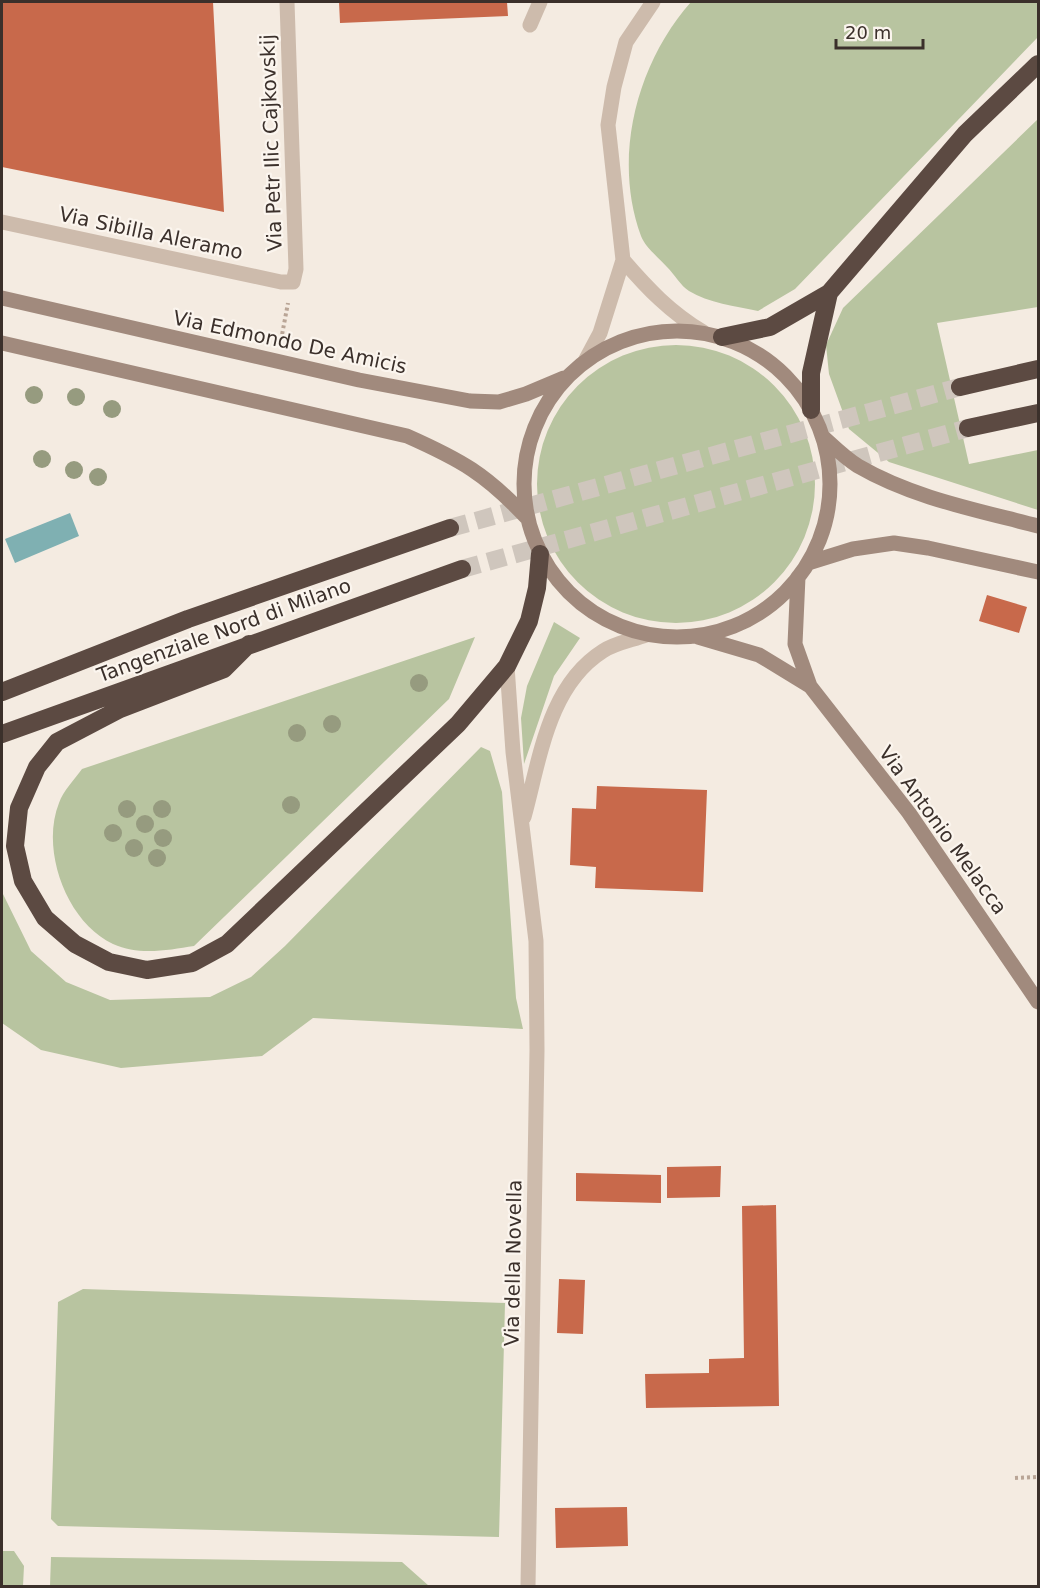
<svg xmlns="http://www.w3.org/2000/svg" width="1040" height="1588" font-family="'DejaVu Sans',sans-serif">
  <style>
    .green { fill: #b8c4a0 }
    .water { fill: #7fb0b2 }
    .building { fill: #c8694b }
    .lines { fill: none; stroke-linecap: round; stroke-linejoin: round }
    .highway-tunnel { stroke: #cfc6bd; stroke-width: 18; stroke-dasharray: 18 9; stroke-linecap: butt }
    .path { stroke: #b9a596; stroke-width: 4; stroke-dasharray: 3 3; stroke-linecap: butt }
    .lane { stroke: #cdbbac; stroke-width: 15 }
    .secondary { stroke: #a18a7d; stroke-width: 15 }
    .highway { stroke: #5c4a42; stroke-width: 18 }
    .tree { fill: #969b7f }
    .labels { text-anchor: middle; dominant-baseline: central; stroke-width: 4.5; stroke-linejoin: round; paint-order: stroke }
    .street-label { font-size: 20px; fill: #3b302b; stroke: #fbf5ee }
  </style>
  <rect width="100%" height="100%" fill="#f4ebe1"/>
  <path class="green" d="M691,2H1038V37L795,289L758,311C736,306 708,303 689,291C681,286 674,274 667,267C659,258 645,247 641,236C612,157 637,63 691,2Z
    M1038,119V307L937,323L969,464L1038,450V510L889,462L849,429L829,374L826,345L843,308Z
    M537 484a139 139 0 1 1 278 0a139 139 0 1 1-278 0Z
    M554,622L580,638L554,676L524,764L521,718L527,686Z
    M475,637L449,699L194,946C168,950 139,956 113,944C67,923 40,850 59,803C63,791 75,779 82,769Z
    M481,747L490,751L502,792L516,998L523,1029L313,1018L262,1056L121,1068L41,1050L2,1023V892L31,951L66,982L110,1000L210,997L251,977L285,946Z
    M83,1289L505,1303L499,1537L58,1526L51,1519L58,1302Z
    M2,1551H14L24,1566L23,1586H2Z
    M51,1557L402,1562L429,1586H50Z"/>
  <path class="water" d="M70,513L79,536L15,563L5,539Z"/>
  <path class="building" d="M2,2H213L224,212L2,167Z
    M339,2H507L508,16L340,23Z
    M987,595L1027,607L1019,633L979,621Z
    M597,786L707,790L703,892L595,888L596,867L570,865L572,808L596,809Z
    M721,1166L720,1197L667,1198V1167Z
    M576,1173L661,1175V1203L576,1201Z
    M776,1205L779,1406L646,1408L645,1374L709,1373V1359L744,1358L742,1206Z
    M559,1279L585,1280L583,1334L557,1333Z
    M627,1507L628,1546L556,1548L555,1508Z"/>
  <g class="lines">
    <path class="highway-tunnel" d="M450,528L960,387
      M462,569L968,428"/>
    <path class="path" d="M281,340L288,303
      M1015,1478L1038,1477"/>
    <path class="lane" d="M530,25L540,2
      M2,222L281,282H293L296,269L287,2
      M623,260C648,289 670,312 703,332
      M585,361L600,333L623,260L608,125L614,87L626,42L653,2
      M507,666L513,752L536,941L537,1050L528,1586
      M524,817C540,759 548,686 603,651C615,643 633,640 646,635"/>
    <path class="secondary" d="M2,298L359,380L470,401L499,402L526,394L564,378
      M524 484a153 153 0 1 1 306 0a153 153 0 1 1-306 0Z
      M2,343L407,436C461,460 486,474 527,518
      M822,436C833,446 845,458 858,466C913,498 977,510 1038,526
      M808,563L853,549L894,543L928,548L1038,572
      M798,577L795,644L810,686L909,813L1038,1002
      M698,637L759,655L810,686"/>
    <path class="highway" d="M722,337L770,327L829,293L965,134L1038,64
      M960,387L1038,369
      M811,410V373L829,293
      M968,428L1038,413
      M249,644L224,669L120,709L57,742L37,767L19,808L15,846L23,881L45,918L75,944L109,962L147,970L192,963L227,944L458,724L507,666L529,621L537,588L540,554
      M2,692L188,619L450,528
      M2,734L462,569"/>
  </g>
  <g class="tree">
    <circle cx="34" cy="395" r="9"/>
    <circle cx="76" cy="397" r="9"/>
    <circle cx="112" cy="409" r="9"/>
    <circle cx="42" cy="459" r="9"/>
    <circle cx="74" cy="470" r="9"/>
    <circle cx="98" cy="477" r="9"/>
    <circle cx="419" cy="683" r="9"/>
    <circle cx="332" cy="724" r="9"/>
    <circle cx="297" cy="733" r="9"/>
    <circle cx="291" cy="805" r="9"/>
    <circle cx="127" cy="809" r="9"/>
    <circle cx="162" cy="809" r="9"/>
    <circle cx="145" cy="824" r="9"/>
    <circle cx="113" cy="833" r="9"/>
    <circle cx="163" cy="838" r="9"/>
    <circle cx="134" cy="848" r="9"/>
    <circle cx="157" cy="858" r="9"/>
  </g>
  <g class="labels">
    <g class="street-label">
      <text transform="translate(271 143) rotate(-92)">Via Petr Ilic Cajkovskij</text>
      <text transform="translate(151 233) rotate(12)">Via Sibilla Aleramo</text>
      <text transform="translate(290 342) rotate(12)">Via Edmondo De Amicis</text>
      <text transform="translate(224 630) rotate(-20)">Tangenziale Nord di Milano</text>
      <text transform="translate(943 830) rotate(54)">Via Antonio Melacca</text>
      <text transform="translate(513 1263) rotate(-89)">Via della Novella</text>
    </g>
  </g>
  <rect width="1040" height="1588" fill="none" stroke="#3b302b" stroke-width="6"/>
  <path d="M836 39v9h87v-9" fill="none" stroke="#3b302b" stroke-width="3"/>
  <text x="845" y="39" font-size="18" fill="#3b302b" stroke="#fbf5ee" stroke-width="4.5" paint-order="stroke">20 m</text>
</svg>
